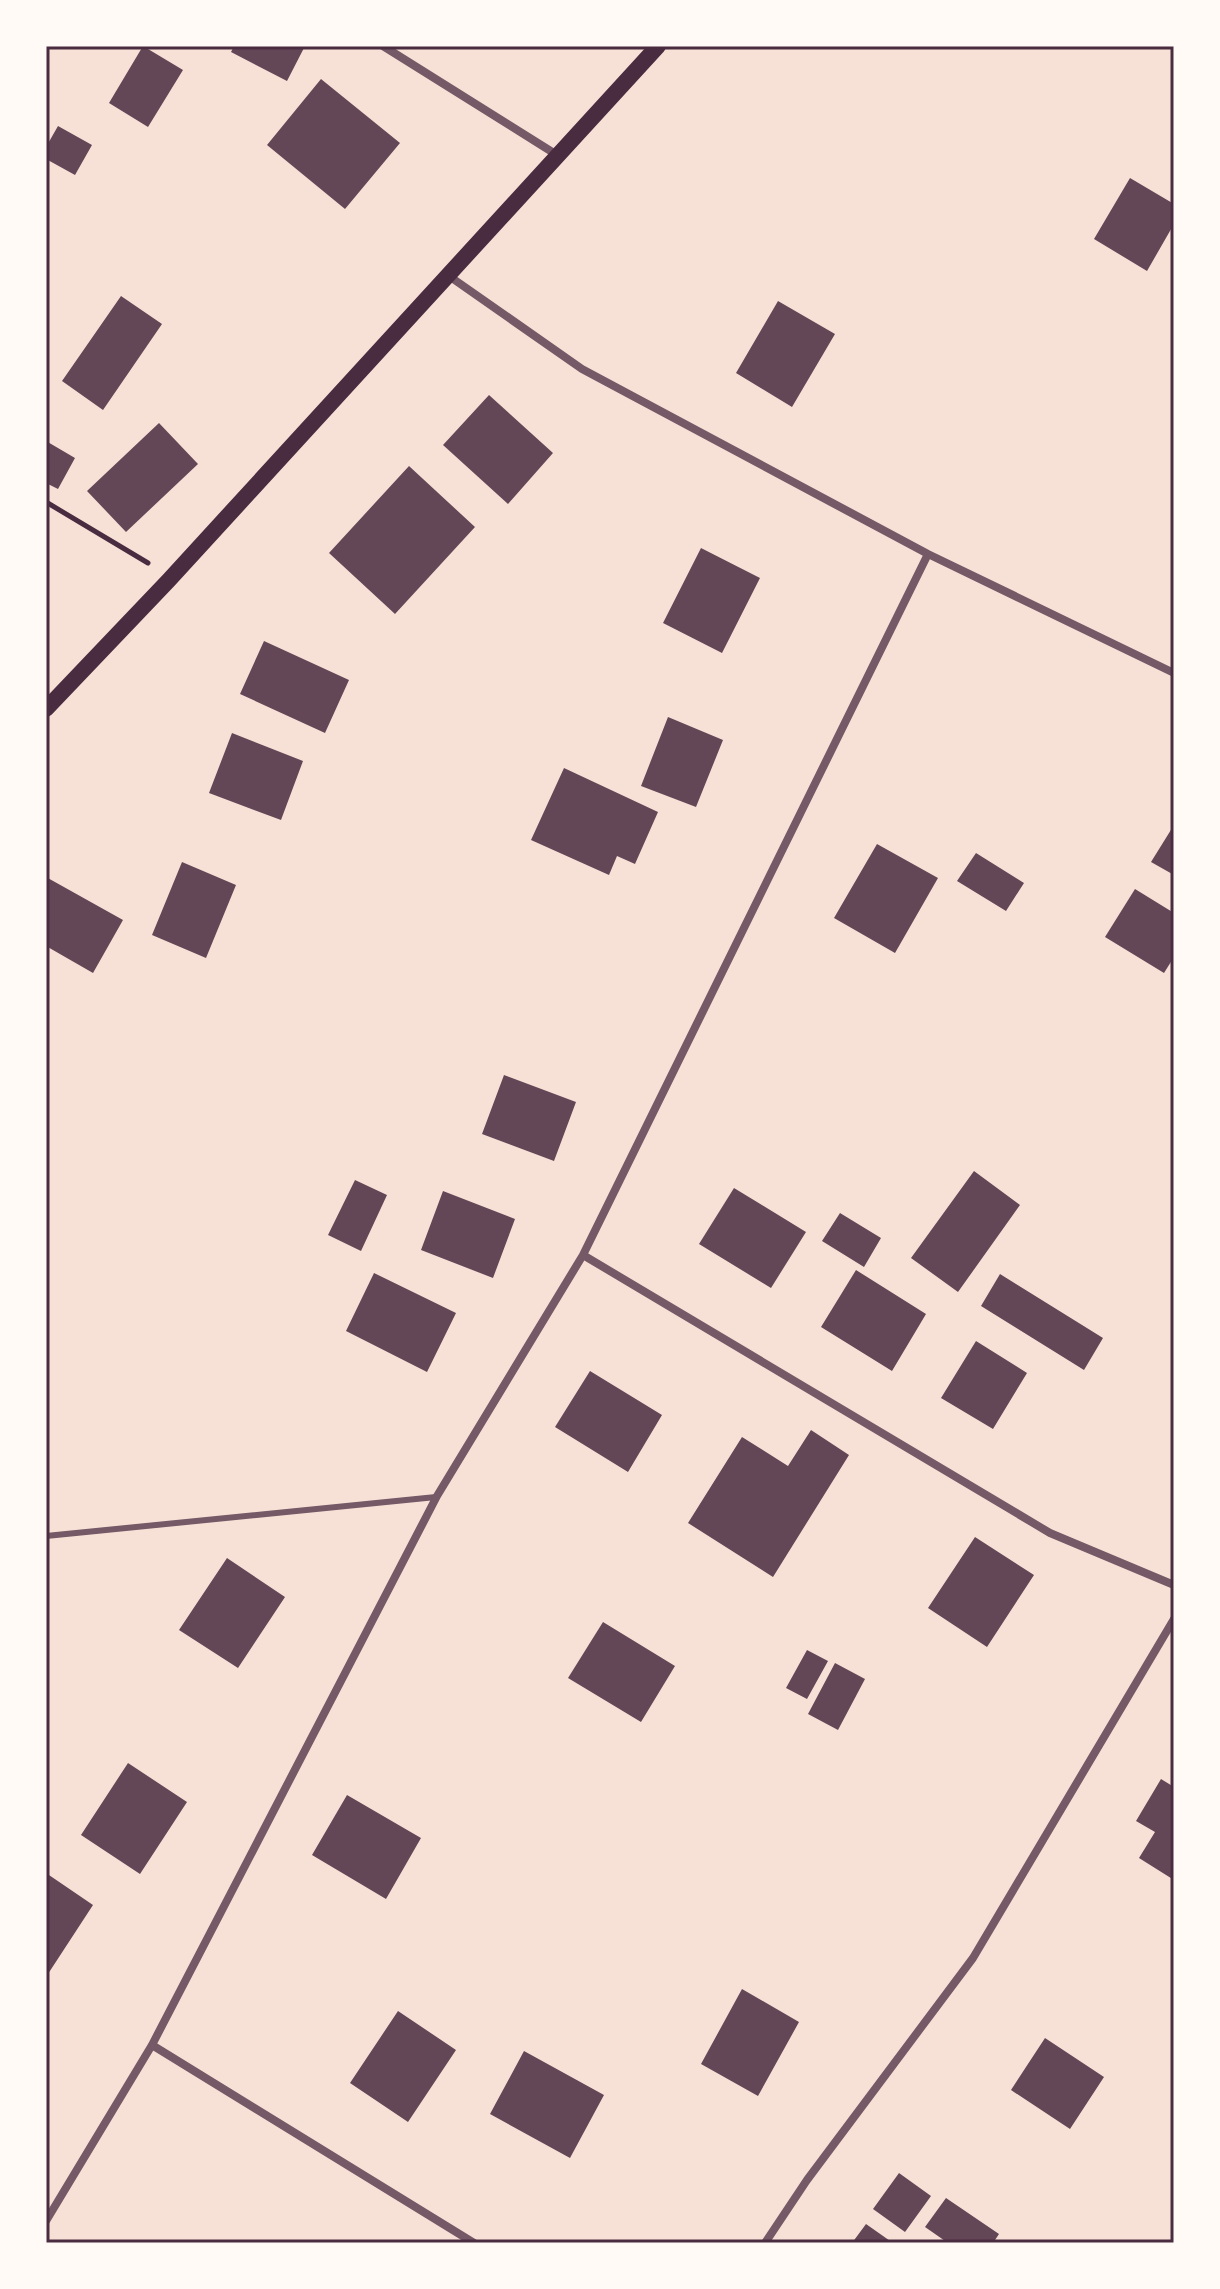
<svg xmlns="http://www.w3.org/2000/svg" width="1220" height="2289" font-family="'DejaVu Sans',sans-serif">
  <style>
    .building { fill: #644757 }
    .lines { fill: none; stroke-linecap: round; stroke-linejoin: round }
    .path { stroke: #4a2c40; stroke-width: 5 }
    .service { stroke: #755966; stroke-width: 6 }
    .minor { stroke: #755966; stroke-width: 8 }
    .secondary { stroke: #4a2c40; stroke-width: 16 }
    .neatline { fill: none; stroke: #4a2c40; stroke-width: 3 }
  </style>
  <rect width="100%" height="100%" fill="#f7e1d7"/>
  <path class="building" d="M143,46L183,70L148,127L109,103Z
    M234,46H305L287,81L231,52Z
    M321,79L400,143L345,209L267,145Z
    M58,126L92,145L75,175L46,159V147Z
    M1130,178L1174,204V224L1147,271L1094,239Z
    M121,296L162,324L103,410L62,381Z
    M778,301L835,334L792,407L736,373Z
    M489,395L553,453L508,504L443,445Z
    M159,423L198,464L126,532L87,491Z
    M46,441L75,458L58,489L46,483Z
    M409,466L475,527L395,614L329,553Z
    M701,548L760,578L722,653L663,623Z
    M264,641L349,680L325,733L240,694Z
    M668,717L723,740L696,807L641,786Z
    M232,733L303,761L281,820L209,793Z
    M564,768L658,812L635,864L617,856L609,875L531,840Z
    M1174,825V875L1151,862Z
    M877,844L938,878L895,953L834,918Z
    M976,853L1024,883L1006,911L957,881Z
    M182,862L236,885L206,958L152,935Z
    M46,877L123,920L93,973L46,946Z
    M1135,889L1174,913V957L1164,973L1105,937Z
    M504,1075L576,1102L554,1161L482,1134Z
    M974,1171L1020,1205L958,1292L911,1258Z
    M355,1180L387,1195L361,1251L328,1235Z
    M734,1188L806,1232L771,1288L699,1244Z
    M443,1191L515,1219L493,1278L421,1250Z
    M840,1213L881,1238L864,1267L822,1241Z
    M856,1270L926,1314L892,1371L821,1327Z
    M374,1273L456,1313L427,1372L346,1331Z
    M1000,1274L1103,1338L1084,1370L981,1306Z
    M976,1341L1027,1373L993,1429L941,1398Z
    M590,1371L662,1415L628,1472L555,1427Z
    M811,1430L849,1455L773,1577L688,1523L742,1437L788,1466Z
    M975,1537L1034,1575L987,1647L928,1608Z
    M227,1558L285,1597L238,1668L179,1630Z
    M603,1622L675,1666L641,1722L568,1678Z
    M807,1650L828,1661L807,1699L786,1688Z
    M835,1663L865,1679L838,1730L808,1714Z
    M128,1763L187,1802L140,1874L81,1835Z
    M1161,1779L1174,1787V1880L1139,1858L1155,1832L1136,1821Z
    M347,1795L421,1838L386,1899L312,1855Z
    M46,1873L93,1905L46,1977Z
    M742,1989L799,2022L758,2096L701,2064Z
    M398,2011L456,2050L408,2122L350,2083Z
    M1045,2038L1104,2077L1070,2129L1011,2090Z
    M524,2051L604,2095L570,2158L490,2114Z
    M899,2173L931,2196L905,2232L873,2209Z
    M946,2198L999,2234L993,2243H948L925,2227Z
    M866,2224L893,2243H852Z"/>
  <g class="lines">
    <path class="path" d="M46,502L148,563"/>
    <path class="service" d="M46,1536L436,1497"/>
    <path class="minor" d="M383,46L557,155
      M449,276L582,369L928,554L1174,673
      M583,1255L1050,1533L1174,1585
      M152,2045L474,2243
      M46,2221L152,2045L437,1496L583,1255L928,554
      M765,2243L807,2180L973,1958L1174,1619"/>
    <path class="secondary" d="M46,709L169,580L658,46"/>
  </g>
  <rect width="1220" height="2289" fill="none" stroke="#fffaf5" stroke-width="96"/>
  <rect x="48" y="48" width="1124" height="2193" class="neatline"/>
</svg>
